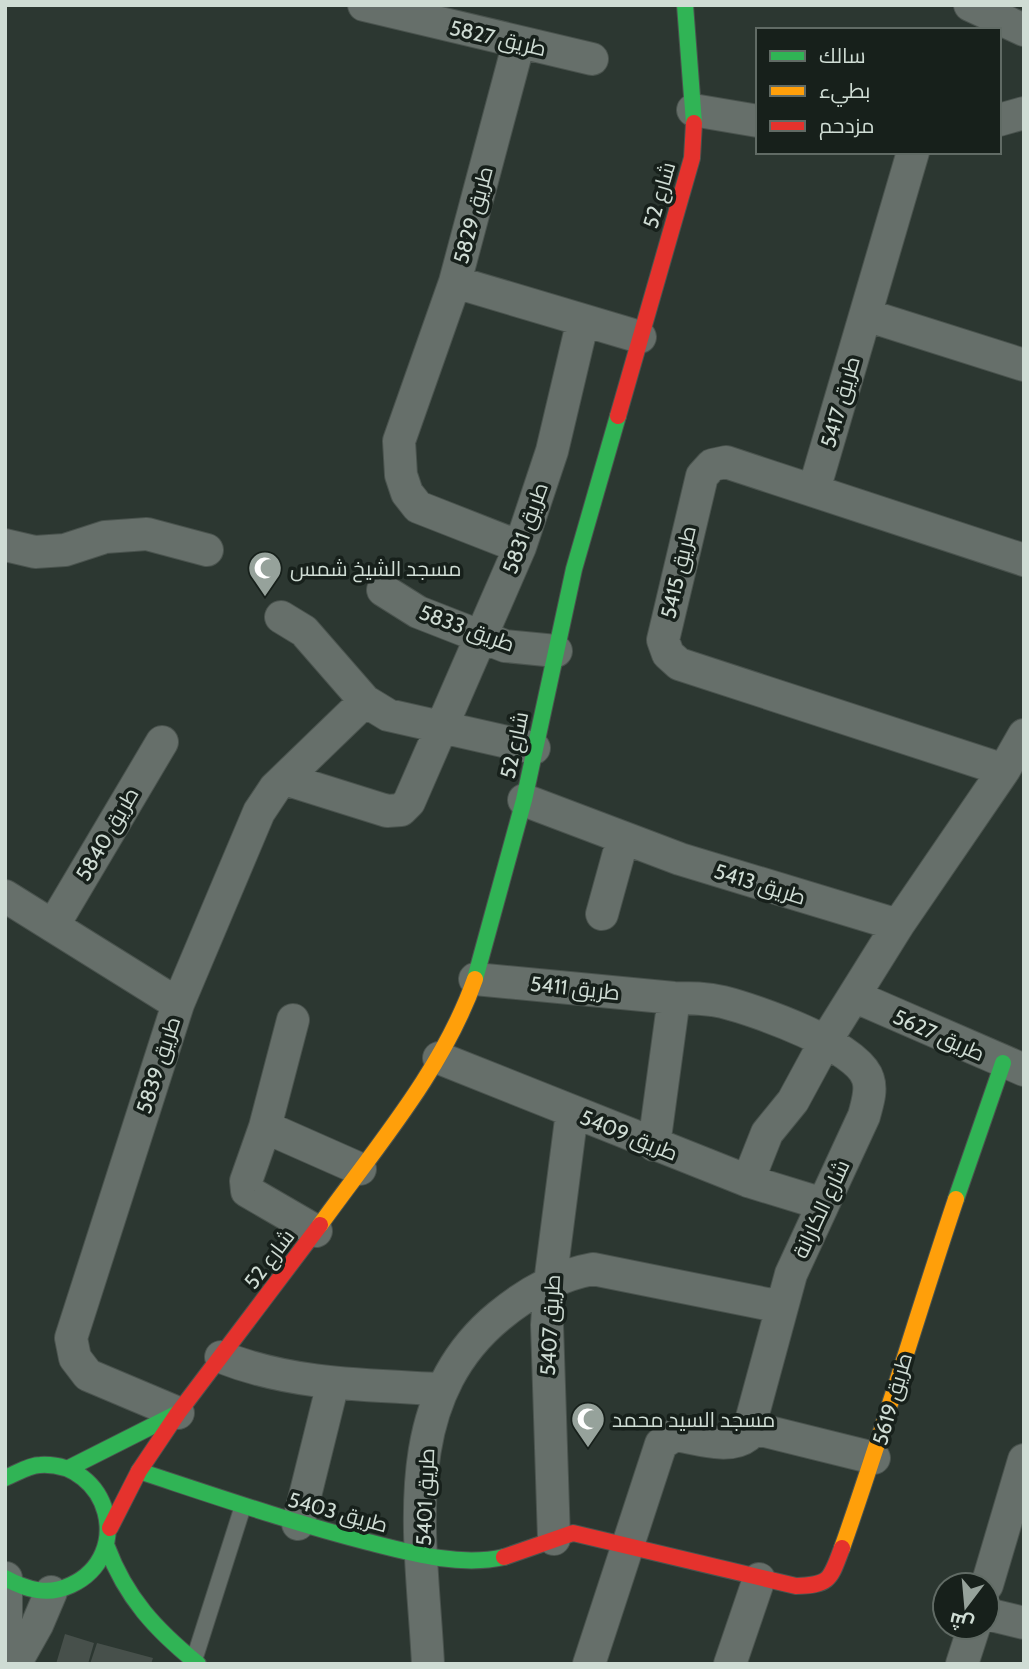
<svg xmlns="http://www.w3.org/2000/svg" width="1029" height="1669" font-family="Cabin,Cairo,sans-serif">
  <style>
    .building { fill: #47504b }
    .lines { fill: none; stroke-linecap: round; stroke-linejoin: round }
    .lane-casing { stroke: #4a534e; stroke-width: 18 }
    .street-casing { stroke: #4a534e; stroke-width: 34 }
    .fast-casing { stroke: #4a534e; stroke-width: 18 }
    .slow-casing { stroke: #4a534e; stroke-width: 18 }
    .jam-casing { stroke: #4a534e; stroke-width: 18 }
    .lane { stroke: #666f6a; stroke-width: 16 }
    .street { stroke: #666f6a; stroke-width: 32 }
    .fast { stroke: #30b455; stroke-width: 16 }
    .slow { stroke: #ff9f0a; stroke-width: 16 }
    .jam { stroke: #e5322d; stroke-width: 16 }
    .labels { text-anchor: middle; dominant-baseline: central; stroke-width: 7; stroke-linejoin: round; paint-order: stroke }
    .street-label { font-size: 21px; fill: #cfdcd4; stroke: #17201b }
    .poi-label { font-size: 21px; fill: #cfdcd4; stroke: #17201b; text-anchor: start }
  </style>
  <rect width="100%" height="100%" fill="#2c3731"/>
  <path class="building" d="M65,1634L94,1643L88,1664H56Z
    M97,1643L153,1658L151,1664H90Z"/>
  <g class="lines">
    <g class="lane-casing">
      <path id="lane" d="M194,1660L243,1506"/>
    </g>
    <g class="street-casing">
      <path id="street" d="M364,5L592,59
        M970,5L1024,30
        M519,42L455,282L399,441L401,475L407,493L418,507L520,547
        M693,110L758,121
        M999,120L1024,113
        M455,282L640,337
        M866,315L1024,365
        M814,490L913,152
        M5,545L35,552L65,550L105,537L147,534L207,550
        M383,590L418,612L505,646L556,651
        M281,617L304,631L365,701L388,715L534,748
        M1004,770L679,664L668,654L663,640L702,476L712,465L726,462L1024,560
        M285,779L387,811L401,810L409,802L520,547L552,451L583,320
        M524,800L680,859L898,925
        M5,896L178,1004
        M602,914L623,838
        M53,926L162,742
        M475,979L674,998C691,998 706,998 723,1002C755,1010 859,1046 868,1079C872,1091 867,1104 864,1116L791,1274L747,1436C729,1450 696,1438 675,1435L661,1444L589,1664
        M856,997L1024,1070
        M293,1020L265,1127L246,1181L247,1191L316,1231
        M439,1058L748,1181L823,1204
        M265,1127L360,1169
        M654,1145L674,998
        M748,1181L767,1133L793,1101L825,1042L898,925L1004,770L1024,735
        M221,1357C292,1385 365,1385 440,1389
        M178,1413L88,1375L75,1358L71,1338L178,1004L259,812L275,788L365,701
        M749,1427L874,1458
        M298,1524L333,1383
        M554,1539L547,1325L550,1283L572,1112
        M6,1578V1664
        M987,1585L1024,1460
        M987,1614L1024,1623
        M15,1664L37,1625L51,1592
        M428,1664C422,1542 393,1403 499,1316C527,1293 558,1275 593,1269L782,1307
        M730,1664L759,1579
        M962,1664L974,1627"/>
    </g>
    <g class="fast-casing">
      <path id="fast" d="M685,5L694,123
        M475,979L524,800L574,569L618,416
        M956,1199L1003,1063
        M69,1468L176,1414
        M139,1471C215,1496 290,1522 368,1542C411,1553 460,1567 504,1557
        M5,1478C15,1474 29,1465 40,1465C109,1461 135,1555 71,1585C48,1596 27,1590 5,1578
        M107,1547C126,1598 156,1630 198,1664"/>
    </g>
    <g class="slow-casing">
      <path id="slow" d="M320,1225C376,1147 443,1070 475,979
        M842,1548C883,1432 917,1315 956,1199"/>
    </g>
    <g class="jam-casing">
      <path id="jam" d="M618,416L692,158L694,123
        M110,1528L139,1471L178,1413L320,1225
        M504,1557L573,1533L796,1586C831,1585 830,1579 842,1548"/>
    </g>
    <use href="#lane" class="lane"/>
    <use href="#street" class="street"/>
    <use href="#fast" class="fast"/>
    <use href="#slow" class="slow"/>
    <use href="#jam" class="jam"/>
  </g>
  <defs>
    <g id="mosque-pin" transform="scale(1.75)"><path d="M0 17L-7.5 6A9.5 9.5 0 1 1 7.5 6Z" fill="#96a29b" stroke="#17201b"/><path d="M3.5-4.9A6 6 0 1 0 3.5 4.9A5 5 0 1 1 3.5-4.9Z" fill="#fff"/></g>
  </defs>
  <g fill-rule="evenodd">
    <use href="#mosque-pin" x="265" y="568"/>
    <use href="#mosque-pin" x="588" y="1419"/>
  </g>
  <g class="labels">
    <g class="street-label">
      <text transform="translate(498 38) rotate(13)">طريق 5827</text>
      <text transform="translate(659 195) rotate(-74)">شارع 52</text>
      <text transform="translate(473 215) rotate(-75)">طريق 5829</text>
      <text transform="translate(840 402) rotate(-74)">طريق 5417</text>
      <text transform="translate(525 528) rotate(-70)">طريق 5831</text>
      <text transform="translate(678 572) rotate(-77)">طريق 5415</text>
      <text transform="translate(467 628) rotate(20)">طريق 5833</text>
      <text transform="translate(514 745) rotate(-78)">شارع 52</text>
      <text transform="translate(107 834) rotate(-60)">طريق 5840</text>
      <text transform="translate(760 884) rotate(17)">طريق 5413</text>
      <text transform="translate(575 988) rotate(6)">طريق 5411</text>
      <text transform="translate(939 1035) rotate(24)">طريق 5627</text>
      <text transform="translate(158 1065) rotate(-72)">طريق 5839</text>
      <text transform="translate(629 1135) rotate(22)">طريق 5409</text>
      <text transform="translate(821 1209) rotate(-65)">شارع الكارانة</text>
      <text transform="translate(269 1259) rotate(-53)">شارع 52</text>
      <text transform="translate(550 1325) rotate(-87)">طريق 5407</text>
      <text transform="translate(892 1399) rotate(-74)">طريق 5619</text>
      <text transform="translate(425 1497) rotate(-88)">طريق 5401</text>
      <text transform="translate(338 1512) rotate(15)">طريق 5403</text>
    </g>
    <g class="poi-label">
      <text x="290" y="568">مسجد الشيخ شمس</text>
      <text x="612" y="1419">مسجد السيد محمد</text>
    </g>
  </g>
  <rect width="1029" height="1669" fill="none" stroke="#cfdcd4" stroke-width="14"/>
  <rect x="756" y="28" width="245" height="126" fill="#17201b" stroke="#616b65" stroke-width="2"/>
  <rect x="770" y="51" width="35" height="10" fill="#30b455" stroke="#616b65" stroke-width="2"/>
  <text x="819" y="63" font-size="21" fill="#cfdcd4">سالك</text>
  <rect x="770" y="86" width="35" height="10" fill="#ff9f0a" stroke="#616b65" stroke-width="2"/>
  <text x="819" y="98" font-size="21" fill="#cfdcd4">بطيء</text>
  <rect x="770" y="121" width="35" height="10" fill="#e5322d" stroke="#616b65" stroke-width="2"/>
  <text x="819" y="133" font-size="21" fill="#cfdcd4">مزدحم</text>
  <g transform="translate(966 1606) rotate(196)"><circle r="33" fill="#17201b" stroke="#616b65" stroke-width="2"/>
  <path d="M0-5L12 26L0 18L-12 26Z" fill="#96a29b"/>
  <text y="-10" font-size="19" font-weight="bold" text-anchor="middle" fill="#cfdcd4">ش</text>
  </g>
</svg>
